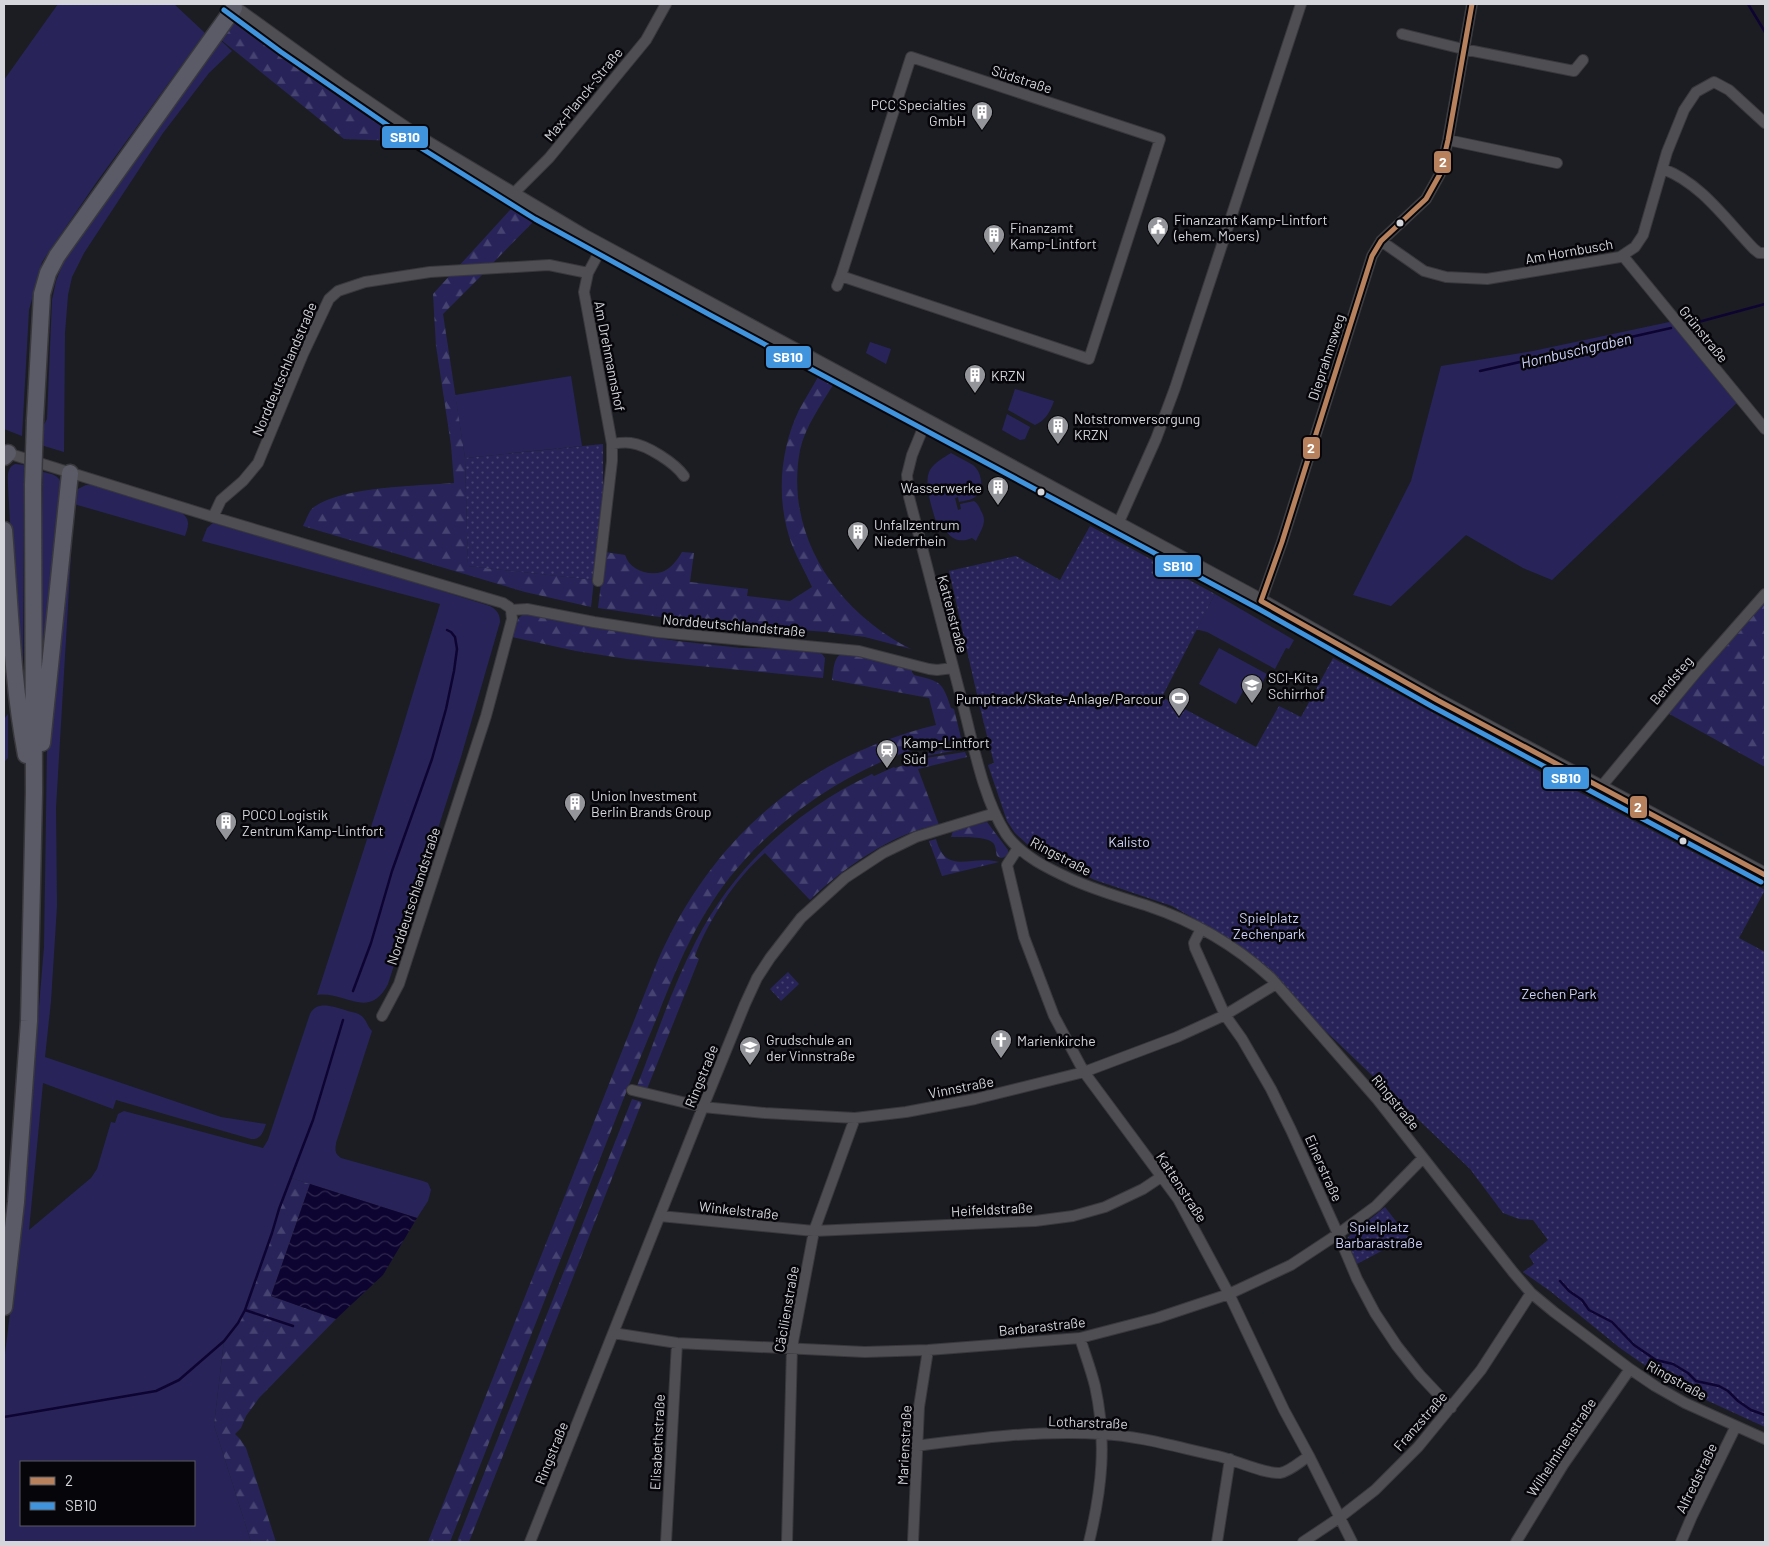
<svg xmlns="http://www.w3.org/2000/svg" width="1769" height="1546" font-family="Barlow,sans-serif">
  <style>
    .grass { fill: #28245a; fill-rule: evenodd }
    .forest { fill: url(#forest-firs) }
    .park { fill: url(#park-dots) }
    .water { fill: url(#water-waves) }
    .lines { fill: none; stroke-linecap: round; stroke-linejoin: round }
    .stream { stroke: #0d0431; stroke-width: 2.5 }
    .minor-casing { stroke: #38383d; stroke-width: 12 }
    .secondary-casing { stroke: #38383d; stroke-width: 16 }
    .trunk-casing { stroke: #38383d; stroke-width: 19 }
    .minor { stroke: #4f4f53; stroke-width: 10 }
    .secondary { stroke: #4f4f53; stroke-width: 14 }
    .trunk { stroke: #5b5b68; stroke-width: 16 }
    .trunk-bridge-casing { stroke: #38383d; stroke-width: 19; stroke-linecap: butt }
    .trunk-bridge { stroke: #5b5b68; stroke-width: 16 }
    .bus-1-casing { stroke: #06060a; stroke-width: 9 }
    .bus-2-casing { stroke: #06060a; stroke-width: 9 }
    .bus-1 { stroke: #b6815c; stroke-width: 5 }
    .bus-2 { stroke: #4094de; stroke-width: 5 }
    .bus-dot { fill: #d5d6dc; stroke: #06060a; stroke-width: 2 }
    .labels { text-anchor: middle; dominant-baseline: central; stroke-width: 5; stroke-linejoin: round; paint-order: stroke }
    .street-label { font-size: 14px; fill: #d5d6dc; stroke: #06060a }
    .poi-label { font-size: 14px; fill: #d5d6dc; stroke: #06060a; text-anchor: start }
    .park-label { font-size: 14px; fill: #ced1fb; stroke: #06060a }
    .water-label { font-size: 15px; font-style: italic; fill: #cfd2fd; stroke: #06060a }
    .line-badge { stroke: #06060a; stroke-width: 2 }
    .badge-label { font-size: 14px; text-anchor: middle; font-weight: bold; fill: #fff }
  </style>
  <defs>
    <pattern id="forest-firs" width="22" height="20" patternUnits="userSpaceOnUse" patternTransform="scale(1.25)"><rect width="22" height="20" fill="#28245a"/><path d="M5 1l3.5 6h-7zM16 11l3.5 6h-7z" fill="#464371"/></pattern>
    <pattern id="park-dots" width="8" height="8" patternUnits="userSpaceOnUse" patternTransform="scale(1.25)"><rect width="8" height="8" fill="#28245a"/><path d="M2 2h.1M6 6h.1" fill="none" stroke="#464371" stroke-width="1.8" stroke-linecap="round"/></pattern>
    <pattern id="water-waves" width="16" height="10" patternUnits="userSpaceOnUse" patternTransform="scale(1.25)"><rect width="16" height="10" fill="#0d0431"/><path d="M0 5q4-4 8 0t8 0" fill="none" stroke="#2f284e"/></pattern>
  </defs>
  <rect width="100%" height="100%" fill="#1c1d22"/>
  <path class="grass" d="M58,4H174L205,33L96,183L42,262L29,310L22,436L4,429V80Z
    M215,35L232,51L209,73L163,133L84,253L72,277L68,295L65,333L64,452L34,443L47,419L52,300L56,281L65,258L87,226L142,153Z
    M1674,321L1740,400L1552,580L1523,568L1466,535L1391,606L1353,595L1411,481L1441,366L1533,351Z
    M870,342L891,349L886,364L866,353Z
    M571,376L582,446L465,458L455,395Z
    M1015,389L1054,401C1050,412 1046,420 1035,425L1008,410Z
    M1007,414L1030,427L1025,439L1020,440L1002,430Z
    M951,453C958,457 966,461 973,465C982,472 985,490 975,497C971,500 964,501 959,502L958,497L955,498L958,510L961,509L960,504L974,501C978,504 979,506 981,511C988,522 981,530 976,541L972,538C961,543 951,540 945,529L939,531C935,517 922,484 930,470C935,462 943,458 951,453Z
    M15,464L24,465L23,685H19L8,486C8,478 6,468 15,464Z
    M43,472C52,474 59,475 62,485L39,692Z
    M86,485H93L182,513C191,520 188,527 185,536L74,504L56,808L57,906L51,1001L45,1057L221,1117L266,1124C263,1132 261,1140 251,1139L116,1100L113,1109L43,1083L29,1230L91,1178L97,1169L111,1122L115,1123L118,1114L124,1111L263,1148L268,1140L310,1014C317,1000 333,1007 345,1010C350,1012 356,1012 360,1015C366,1018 367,1026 372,1031L336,1143C335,1151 335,1154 341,1158L423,1181L428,1183L431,1190L428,1201L417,1218L291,1178L245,1310L238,1323L224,1341L214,1425L251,1542H4V1362L20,1232L44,947L47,751L73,495L78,489ZM21,1462H194V1525H21Z
    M213,523L365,567L490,606C497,610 500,614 500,622L461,757L388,984C369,1021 345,991 317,995L397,746L440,604L202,541L207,528Z
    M1215,594L1294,640L1289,649L1286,648L1275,669L1207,632L1199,630H1196Z
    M1219,648L1267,674L1261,685L1254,681L1252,684L1248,682L1236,704L1199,684Z
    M8,714V758L4,762V719Z"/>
  <path class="forest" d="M234,8L425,142L344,139L215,35Z
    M511,209L533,222L490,266L458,267Z
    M485,272L443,314L465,458L468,566L594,580L591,607L525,592L303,526C306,521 309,510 314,507C344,486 418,486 454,483L451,445L436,346L433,294L452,273Z
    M818,377L833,385C821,405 805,427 800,450C784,535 837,612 911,649L865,637L827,632L694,622L598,608L605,552L625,555C630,570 647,576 662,572C671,569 678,559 682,552L694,553L690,582L748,589L747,596L790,601L812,587C806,573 798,560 792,545C776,502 779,452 799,410C805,399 812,388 818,377Z
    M1765,594V767L1664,711Z
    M526,614L590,627L677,641L741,648L810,649L822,654L825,658L823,678L627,659L576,651L512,637C515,628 516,615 526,614Z
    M844,652L912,668V672L914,675C941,682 942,681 951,708L954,709L961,738C942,742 922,747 903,753C836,778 774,822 730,877C697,919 677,966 658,1015C642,1053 626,1092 611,1131C557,1268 504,1405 450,1542H428L658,960C712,838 805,757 936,725L929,698L832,680C834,668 833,657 844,652Z
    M963,745L964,749L926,756L925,754Z
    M965,752L967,757L918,769L939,825C895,831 842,869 810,900L765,853C736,878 708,921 695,956L699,959L647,1089L637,1086C656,1038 672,987 696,941C734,866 797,810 872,774L874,776L894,767L895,768L926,758Z
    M987,822L1008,850V854C1004,858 1002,859 997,856C996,853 996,847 994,844C990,836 960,837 951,837L953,831Z
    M936,839C946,877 972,854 999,862L942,876L929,841Z
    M632,1099L642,1102L469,1542H457Z
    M291,1178L310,1184L271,1296L336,1319L259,1398L246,1416L241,1428L235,1434L240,1439L246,1448L276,1542H251L214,1425L224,1341L238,1323L245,1310Z"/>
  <path class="park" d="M603,444V496L594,580L468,566L465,458Z
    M1090,526L1215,594L1162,697L1256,747L1279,706L1301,717L1333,658L1539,771L1765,890L1739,938L1765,952V1427L1706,1400L1646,1366L1620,1348L1550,1291L1523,1272L1534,1264L1529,1256L1548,1240L1533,1220L1519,1219L1503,1213L1470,1169L1313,1019L1282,985L1233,941L1172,906L1095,880L1048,858L1027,844L1015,833L1007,821L988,765L994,763C977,699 964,635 949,571L1016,556L1060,580Z
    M788,972L799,984L781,1001L770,989Z
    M1385,1207L1408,1237L1357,1264L1347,1240L1348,1237Z"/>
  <path class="water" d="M310,1184L417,1218L383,1275L336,1319L271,1296Z"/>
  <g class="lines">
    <path class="stream" d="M1748,4L1765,32
      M1691,324L1765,304
      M1480,371L1671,328
      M353,991L371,943L392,871L432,759L446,709L454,671L457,649L455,637L451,632L447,630
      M1560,1281L1569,1291L1582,1300L1589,1310L1612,1322L1634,1345L1656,1360L1673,1364L1688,1373L1696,1381L1719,1386L1728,1391L1738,1401L1751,1410L1765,1415
      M245,1310L293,1326
      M4,1417L156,1391L179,1380L224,1341L238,1323L245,1310L272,1233L279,1209L313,1120L343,1020"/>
    <g class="minor-casing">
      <path id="minor" d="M1402,34L1463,49L1574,71L1583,60
        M1448,140L1557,163
        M1663,169C1701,183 1726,220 1754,249L1759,253H1765
        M512,195L549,158L646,40L666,4
        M1381,241L1424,271L1446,277L1487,279L1620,257L1635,247L1643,235L1667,152L1684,110L1696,92L1714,82L1729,90L1765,123
        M1623,256L1765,429
        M837,286L841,276L911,57L1160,139L1089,359L841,276
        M926,421L912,455L907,475L909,497C927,568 946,638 964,709C974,748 984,800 1006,834C1021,856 1049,869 1073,880C1098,891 1123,898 1148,906C1193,921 1236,946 1271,978L1377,1099L1513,1272L1531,1293L1554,1312L1630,1369L1655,1386L1685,1403L1765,1439
        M612,444C618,443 625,442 631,443C647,445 675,463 684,476
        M4,452L213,517L503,603L509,607L511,610L527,609L594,622L658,632L859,651L929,669L937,670L953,668
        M213,517L221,500L243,481L258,463L303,354L329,299L338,291L365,282L430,272L549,265L588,273
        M1118,524L1156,439L1175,388L1301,4
        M598,581L612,461V444L584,292L588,273L602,247
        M1261,601L1282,542L1372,256L1381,241L1426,199L1440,174L1448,140L1472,4
        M1601,787L1698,670L1765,594
        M1018,848L1007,865L1024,937L1054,1016L1084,1072L1178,1199L1229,1294L1284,1410L1309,1456L1352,1542
        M1201,929L1194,943L1195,948L1225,1015L1242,1039L1271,1089L1291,1130L1338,1234L1357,1279L1375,1313L1397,1346L1420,1375L1451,1408
        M382,1016L399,984L486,716L512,619L511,610
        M632,1090L703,1107L765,1113L855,1118L906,1112L975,1099L1084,1072L1177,1037L1225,1015L1276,984
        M660,1216L814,1231L1035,1221L1073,1216L1105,1207L1143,1189L1161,1177
        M613,1333L677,1343L865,1352L928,1350L1080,1338L1157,1318L1229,1294L1291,1265L1338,1234L1376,1206L1423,1158
        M1080,1338C1085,1354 1091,1370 1095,1386C1107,1441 1102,1488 1089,1542
        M916,1446C978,1438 1040,1430 1102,1434C1141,1436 1180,1448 1218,1456C1235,1460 1264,1474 1280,1473C1289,1472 1301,1461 1309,1456
        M530,1542L703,1107L745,1004L757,978L770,958L801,918L845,878L883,853L916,837L995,813
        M666,1542L677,1343
        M787,1542L792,1347L814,1231L855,1118
        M913,1542L919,1407L928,1350
        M1217,1542L1230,1459
        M1303,1542L1339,1518L1375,1490L1418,1447L1481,1370L1531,1293
        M1516,1542L1563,1465L1630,1369
        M1681,1542L1692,1516L1736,1426"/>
    </g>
    <g class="secondary-casing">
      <path id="secondary" d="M234,8L338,83L425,142L583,236L1261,601L1437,700L1765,875"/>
    </g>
    <g class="trunk-casing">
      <path id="trunk" d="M35,420L42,294L48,273L57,256L234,8
        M4,457L8,453
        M4,530C10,605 12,681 26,755
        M42,743L70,473
        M4,1307L16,1202L29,1021L34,792L33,485"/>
    </g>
    <use href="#minor" class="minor"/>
    <use href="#secondary" class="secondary"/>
    <use href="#trunk" class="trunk"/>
    <g class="trunk-bridge-casing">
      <path id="trunk-bridge" d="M33,485L35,420"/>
    </g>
    <use href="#trunk-bridge" class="trunk-bridge"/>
    <g class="bus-1-casing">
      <path id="bus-1" d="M1261,601L1282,542L1372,256L1381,241L1426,199L1440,174L1448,140L1472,4
        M1261,601L1437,700L1765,875"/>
    </g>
    <g class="bus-2-casing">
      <path id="bus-2" d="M224,10L281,52L421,148L535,219L712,316L1257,608L1433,707L1761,882"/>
    </g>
    <use href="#bus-1" class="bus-1"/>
    <use href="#bus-2" class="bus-2"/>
  </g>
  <defs>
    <g id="building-pin" transform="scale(1.125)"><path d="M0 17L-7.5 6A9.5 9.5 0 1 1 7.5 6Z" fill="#94959b" stroke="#06060a"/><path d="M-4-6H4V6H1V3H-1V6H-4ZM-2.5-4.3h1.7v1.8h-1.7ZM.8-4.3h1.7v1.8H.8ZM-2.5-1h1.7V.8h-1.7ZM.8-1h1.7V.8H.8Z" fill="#fff"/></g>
    <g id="civic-pin" transform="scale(1.125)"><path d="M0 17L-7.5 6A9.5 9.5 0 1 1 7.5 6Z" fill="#94959b" stroke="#06060a"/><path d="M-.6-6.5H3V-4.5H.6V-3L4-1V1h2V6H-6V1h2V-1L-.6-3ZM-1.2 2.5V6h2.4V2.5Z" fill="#fff"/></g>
    <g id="school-pin" transform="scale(1.125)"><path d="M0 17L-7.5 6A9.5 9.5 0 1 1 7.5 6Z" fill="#94959b" stroke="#06060a"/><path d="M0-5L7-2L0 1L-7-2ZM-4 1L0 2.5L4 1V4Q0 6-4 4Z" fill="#fff"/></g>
    <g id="stadium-pin" transform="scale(1.125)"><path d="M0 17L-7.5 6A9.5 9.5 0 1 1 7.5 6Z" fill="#94959b" stroke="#06060a"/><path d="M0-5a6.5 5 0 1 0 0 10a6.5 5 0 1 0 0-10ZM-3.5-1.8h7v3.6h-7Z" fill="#fff"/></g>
    <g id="station-pin" transform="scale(1.125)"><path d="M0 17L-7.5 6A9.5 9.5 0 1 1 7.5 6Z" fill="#94959b" stroke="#06060a"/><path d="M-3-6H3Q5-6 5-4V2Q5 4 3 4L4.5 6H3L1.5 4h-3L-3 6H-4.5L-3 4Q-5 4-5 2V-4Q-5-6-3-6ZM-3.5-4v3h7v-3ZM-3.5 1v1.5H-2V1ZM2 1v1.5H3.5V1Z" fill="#fff"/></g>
    <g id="church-pin" transform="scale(1.125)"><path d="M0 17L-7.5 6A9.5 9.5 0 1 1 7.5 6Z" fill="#94959b" stroke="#06060a"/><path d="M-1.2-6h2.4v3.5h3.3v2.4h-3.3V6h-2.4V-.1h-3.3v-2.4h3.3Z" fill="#fff"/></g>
  </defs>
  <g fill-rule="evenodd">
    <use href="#building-pin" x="982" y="112"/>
    <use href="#civic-pin" x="1158" y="227"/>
    <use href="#building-pin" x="994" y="235"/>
    <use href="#building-pin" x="975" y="375"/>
    <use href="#building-pin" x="1058" y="426"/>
    <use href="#building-pin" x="998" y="487"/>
    <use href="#building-pin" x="858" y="532"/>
    <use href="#school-pin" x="1252" y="685"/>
    <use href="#stadium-pin" x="1179" y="698"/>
    <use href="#station-pin" x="887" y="750"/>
    <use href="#building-pin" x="575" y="803"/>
    <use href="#building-pin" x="226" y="822"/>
    <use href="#church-pin" x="1001" y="1040"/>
    <use href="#school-pin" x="750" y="1047"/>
  </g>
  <g class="bus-dot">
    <circle cx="1400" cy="223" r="4.5"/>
    <circle cx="1041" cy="492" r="4.5"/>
    <circle cx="1683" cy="841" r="4.5"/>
  </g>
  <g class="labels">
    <g class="street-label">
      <text transform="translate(1022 79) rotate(18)">Südstraße</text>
      <text transform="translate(583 94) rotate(-51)">Max-Planck-Straße</text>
      <text transform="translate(1569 251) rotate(-10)">Am Hornbusch</text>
      <text transform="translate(1704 334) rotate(51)">Grünstraße</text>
      <text transform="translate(610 356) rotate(79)">Am Drehmannshof</text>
      <text transform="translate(1326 357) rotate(-72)">Dieprahmsweg</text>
      <text transform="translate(284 369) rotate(-67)">Norddeutschlandstraße</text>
      <text transform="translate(953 614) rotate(75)">Kattenstraße</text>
      <text transform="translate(734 625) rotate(5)">Norddeutschlandstraße</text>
      <text transform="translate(1671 680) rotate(-50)">Bendsteg</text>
      <text transform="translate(1061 856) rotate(28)">Ringstraße</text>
      <text transform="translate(413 896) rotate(-72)">Norddeutschlandstraße</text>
      <text transform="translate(701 1076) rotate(-68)">Ringstraße</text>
      <text transform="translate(961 1087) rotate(-11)">Vinnstraße</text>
      <text transform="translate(1396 1102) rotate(51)">Ringstraße</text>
      <text transform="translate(1324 1168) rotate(66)">Einerstraße</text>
      <text transform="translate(1182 1187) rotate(57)">Kattenstraße</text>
      <text transform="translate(992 1209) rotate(-3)">Heifeldstraße</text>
      <text transform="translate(739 1210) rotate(6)">Winkelstraße</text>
      <text transform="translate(786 1309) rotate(-80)">Cäcilienstraße</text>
      <text transform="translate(1042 1326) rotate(-6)">Barbarastraße</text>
      <text transform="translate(1677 1380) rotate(29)">Ringstraße</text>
      <text transform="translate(1420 1421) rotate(-49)">Franzstraße</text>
      <text transform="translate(1088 1422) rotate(2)">Lotharstraße</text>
      <text transform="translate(657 1442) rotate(-87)">Elisabethstraße</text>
      <text transform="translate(904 1445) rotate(-87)">Marienstraße</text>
      <text transform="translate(1561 1447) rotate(-57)">Wilhelminenstraße</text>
      <text transform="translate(551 1453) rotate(-68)">Ringstraße</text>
      <text transform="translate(1696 1478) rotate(-64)">Alfredstraße</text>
    </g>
    <g class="poi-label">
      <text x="966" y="104" text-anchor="end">PCC Specialties<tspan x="966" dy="16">GmbH</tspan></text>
      <text x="1174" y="219">Finanzamt Kamp-Lintfort<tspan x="1174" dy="16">(ehem. Moers)</tspan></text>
      <text x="1010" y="227">Finanzamt<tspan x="1010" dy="16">Kamp-Lintfort</tspan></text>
      <text x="991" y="375">KRZN</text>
      <text x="1074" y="418">Notstromversorgung<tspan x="1074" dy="16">KRZN</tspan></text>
      <text x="982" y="487" text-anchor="end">Wasserwerke</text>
      <text x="874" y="524">Unfallzentrum<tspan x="874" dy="16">Niederrhein</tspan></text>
      <text x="1268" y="677">SCI-Kita<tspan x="1268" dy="16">Schirrhof</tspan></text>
      <text x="1163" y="698" text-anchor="end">Pumptrack/Skate-Anlage/Parcour</text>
      <text x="903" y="742">Kamp-Lintfort<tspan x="903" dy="16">Süd</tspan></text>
      <text x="591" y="795">Union Investment<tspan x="591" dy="16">Berlin Brands Group</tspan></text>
      <text x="242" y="814">POCO Logistik<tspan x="242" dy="16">Zentrum Kamp-Lintfort</tspan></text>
      <text x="766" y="1039">Grudschule an<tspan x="766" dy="16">der Vinnstraße</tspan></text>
      <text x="1017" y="1040">Marienkirche</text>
    </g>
    <g class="park-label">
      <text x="1129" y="841">Kalisto</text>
      <text x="1269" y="917">Spielplatz<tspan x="1269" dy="16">Zechenpark</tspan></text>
      <text x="1559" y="993">Zechen Park</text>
      <text x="1379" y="1226">Spielplatz<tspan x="1379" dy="16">Barbarastraße</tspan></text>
    </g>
    <g class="water-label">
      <text transform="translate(1576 350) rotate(-13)">Hornbuschgraben</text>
    </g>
  </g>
  <g class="line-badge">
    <rect x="381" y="125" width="48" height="24" rx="5" fill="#4094de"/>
    <rect x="1433" y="150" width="19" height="24" rx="5" fill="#b6815c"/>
    <rect x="765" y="345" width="47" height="24" rx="5" fill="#4094de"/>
    <rect x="1302" y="436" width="19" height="24" rx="5" fill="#b6815c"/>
    <rect x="1154" y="554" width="48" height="24" rx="5" fill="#4094de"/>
    <rect x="1542" y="766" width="48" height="24" rx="5" fill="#4094de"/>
    <rect x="1629" y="795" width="19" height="24" rx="5" fill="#b6815c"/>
  </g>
  <g class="badge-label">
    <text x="405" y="142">SB10</text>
    <text x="1443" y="167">2</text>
    <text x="788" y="362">SB10</text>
    <text x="1311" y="453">2</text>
    <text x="1178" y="571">SB10</text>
    <text x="1566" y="783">SB10</text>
    <text x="1638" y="812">2</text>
  </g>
  <rect width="1769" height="1546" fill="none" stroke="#d5d6dc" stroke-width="10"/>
  <rect x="20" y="1461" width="175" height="65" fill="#06060a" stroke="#59595e"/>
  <rect x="30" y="1477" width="25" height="8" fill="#b6815c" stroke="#59595e"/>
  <text x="65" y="1486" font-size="15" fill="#d5d6dc">2</text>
  <rect x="30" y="1502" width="25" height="8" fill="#4094de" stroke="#59595e"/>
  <text x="65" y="1511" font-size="15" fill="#d5d6dc">SB10</text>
</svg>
